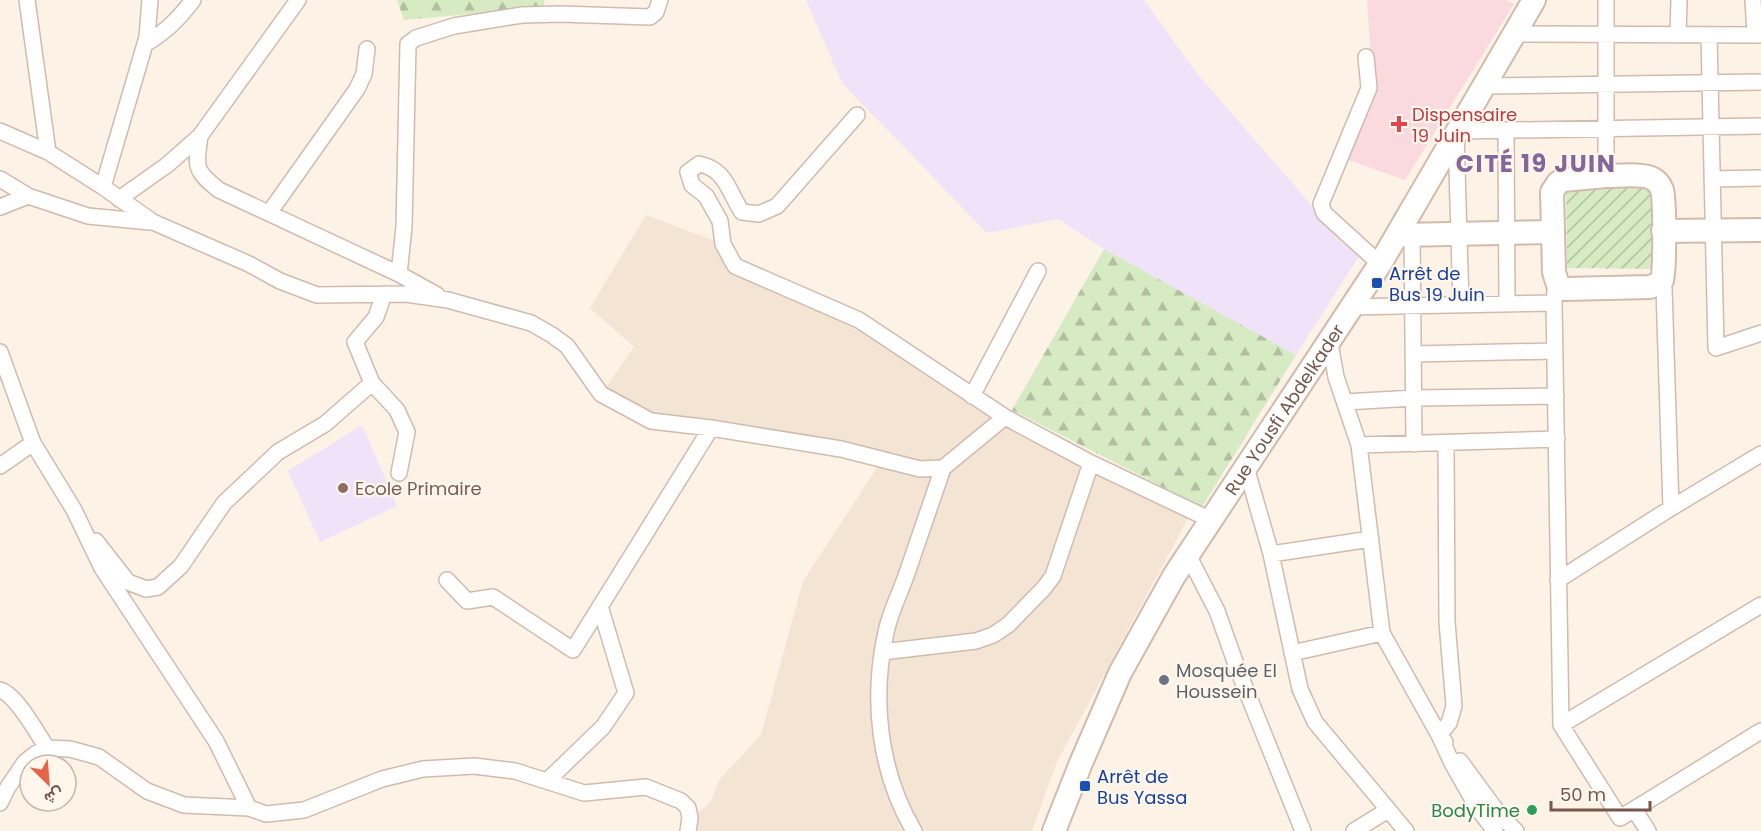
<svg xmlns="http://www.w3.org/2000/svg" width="1761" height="831" font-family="Poppins,Vazirmatn,sans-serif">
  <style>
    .residential { fill: #f4e4d4 }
    .education { fill: #efe2f9 }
    .medical { fill: #fad9df }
    .forest { fill: url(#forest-firs) }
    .garden { fill: url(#garden-furrows) }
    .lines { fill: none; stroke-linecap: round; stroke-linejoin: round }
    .street-casing { stroke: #d0bbae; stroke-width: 18 }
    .secondary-casing { stroke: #d3bbac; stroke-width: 26 }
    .street { stroke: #fff; stroke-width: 15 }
    .secondary { stroke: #fff; stroke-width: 22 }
    .health-dot { fill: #e0444e; stroke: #fff6ec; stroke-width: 2 }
    .transit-dot { fill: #1a4fb4; stroke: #fff6ec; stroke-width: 2 }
    .education-dot { fill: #8d6e63; stroke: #fff6ec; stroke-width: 2 }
    .worship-dot { fill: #6b7280; stroke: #fff6ec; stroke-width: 2 }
    .leisure-dot { fill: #2e9e5b; stroke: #fff6ec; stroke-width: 2 }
    .labels { text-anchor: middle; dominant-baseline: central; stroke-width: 4.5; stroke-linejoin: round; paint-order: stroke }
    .health-label { font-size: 18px; fill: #be3a42; stroke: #fff6ec; text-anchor: start }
    .transit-label { font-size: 18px; fill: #164399; stroke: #fff6ec; text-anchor: start }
    .street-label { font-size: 18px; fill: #76574a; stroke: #fff6ec }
    .education-label { font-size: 18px; fill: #785e54; stroke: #fff6ec; text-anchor: start }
    .worship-label { font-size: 18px; fill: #5b616d; stroke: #fff6ec; text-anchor: start }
    .leisure-label { font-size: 18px; fill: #27864d; stroke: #fff6ec; text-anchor: end }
    .district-label { font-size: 24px; font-weight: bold; letter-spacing: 1.5px; fill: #85669a; stroke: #fff6ec }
  </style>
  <defs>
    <pattern id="forest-firs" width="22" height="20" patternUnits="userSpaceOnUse" patternTransform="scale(1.5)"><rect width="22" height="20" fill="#d6eac4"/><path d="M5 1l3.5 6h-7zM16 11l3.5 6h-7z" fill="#b2c0a1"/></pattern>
    <pattern id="garden-furrows" width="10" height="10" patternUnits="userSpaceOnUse" patternTransform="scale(1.5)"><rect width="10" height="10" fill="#d6eac4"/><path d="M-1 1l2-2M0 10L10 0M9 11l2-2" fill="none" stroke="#b2c0a1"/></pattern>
  </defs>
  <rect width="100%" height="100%" fill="#fdf2e6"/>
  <path class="residential" d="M646,215L723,244L735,266L859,320L972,396L1192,511L1057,762L1032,831H688L690,818L710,803L719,780L761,735L803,581L882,460L651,421L601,394L634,347L590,308Z"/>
  <path class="education" d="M806,0H1144L1195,71L1307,200L1319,218L1337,238L1359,256L1296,355L1104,249L1058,219L987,233L842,83Z
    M362,425L397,506L320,542L288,471Z"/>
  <path class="medical" d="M1367,0H1505L1514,4L1405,180L1346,159L1373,88Z"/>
  <path class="forest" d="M397,0H544V7L404,20Z
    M1104,249L1296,355L1202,507L1012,410Z"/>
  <path class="garden" d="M1566,187H1653L1652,269L1567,268Z"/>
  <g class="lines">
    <g class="street-casing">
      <path id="street" d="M27,0L48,152
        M1606,0V176
        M1753,0L1755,35
        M1514,34L1761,35
        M1678,35L1679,0
        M1709,35L1716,348L1761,333
        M145,44C165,33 179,19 193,0
        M1366,57L1369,88L1321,204L1324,213L1380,264
        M1483,86L1761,82
        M857,115L777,206L759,214L742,212C728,191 726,169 699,164L688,172L692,185L706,196L720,221L723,244L735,266L859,320L1005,417
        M1506,130L1507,304
        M0,131L48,152L103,187L153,222L249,264L280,281L317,295L406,294L448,300L531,323L552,335L567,346L601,394L651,421L711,428L841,449L920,469L943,468L1005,417L1091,463L1211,520
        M1457,131L1761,126
        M1456,134L1461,305
        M200,136C196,166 193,170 219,190L399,274L437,295
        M0,179L28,196
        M1712,179L1761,178
        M103,187L147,37L150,0
        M119,199L167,165L200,136L298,0
        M0,207L28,196L88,216L150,222
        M269,213L357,89L364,74L367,49
        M1412,234L1414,444
        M399,274L404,227L408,44L416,38L454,26L522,15L561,14L650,17L656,12L660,0
        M1660,283L1664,288L1671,508
        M1558,285L1555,291L1554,303L1561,725L1620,818L1761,731
        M384,294L376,317L355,342L372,383L397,410L407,432L399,473
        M1351,307L1554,303
        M1330,343L1336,377L1359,445L1382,633L1439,735L1452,763L1478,809L1495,831
        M0,352L33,443L74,510L102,568L216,741L249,808
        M1413,354L1555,351
        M972,396L1038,271
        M1345,402L1414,398L1556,396
        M1359,445L1557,439
        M0,466L33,443
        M1246,467L1271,554L1300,689L1315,722L1406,831
        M96,541L128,582L146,589L158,587L181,566L224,503L278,452L325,424L372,383
        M1271,554L1371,539
        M1188,555L1217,611L1238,670L1303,831
        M447,580L467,601L493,597L573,650L711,428
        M1558,580L1671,508L1761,454
        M882,652L976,641L993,635L1008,625L1044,588L1053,576L1091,463
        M1292,653L1382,633
        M0,690C16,694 37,733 47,748
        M1561,725L1761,605
        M1445,742L1439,735L1449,723L1454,706L1447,622L1446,443
        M1460,761L1499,814L1516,831
        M547,781L603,727L626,693L600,606
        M0,803L8,787L25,762L35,754L47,748L70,749L99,757L147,791L184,805L249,808L266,814L304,810L382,779L423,769L474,766L515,771L584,793L646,787L681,801L688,808L690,818L688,831
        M1634,809L1648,831
        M914,831C879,772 871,699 886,632C890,613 899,595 906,576C918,540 931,504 943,468
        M1354,831L1388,810"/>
    </g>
    <g class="secondary-casing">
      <g id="secondary">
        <path d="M1606,176C1618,176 1644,173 1653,179C1657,181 1660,185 1662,190C1665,201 1665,269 1662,280L1660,283L1650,287L1565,289L1558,285L1554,272L1552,192L1558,183L1563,180Z"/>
        <path d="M1663,231L1761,230"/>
        <path d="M1399,235L1552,232"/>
        <path id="s1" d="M1054,831L1081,763L1120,673L1174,576L1380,264L1534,0"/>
      </g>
    </g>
    <use href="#street" class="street"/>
    <use href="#secondary" class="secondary"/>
  </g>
  <path class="health-dot" d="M1396 115h6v6h6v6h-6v6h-6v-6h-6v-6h6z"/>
  <g class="transit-dot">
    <rect x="1371" y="277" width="12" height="12" rx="3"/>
    <rect x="1079" y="780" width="12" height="12" rx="3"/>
  </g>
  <circle class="education-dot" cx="343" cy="488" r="6"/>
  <circle class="worship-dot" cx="1164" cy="680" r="6"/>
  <circle class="leisure-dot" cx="1532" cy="810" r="6"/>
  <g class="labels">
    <g class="health-label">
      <text x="1412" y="114">Dispensaire<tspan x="1412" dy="21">19 Juin</tspan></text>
    </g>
    <g class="transit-label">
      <text x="1389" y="273">Arrêt de<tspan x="1389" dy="21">Bus 19 Juin</tspan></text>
      <text x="1097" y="776">Arrêt de<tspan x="1097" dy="21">Bus Yassa</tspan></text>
    </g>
    <g class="street-label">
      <text stroke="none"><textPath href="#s1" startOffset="482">Rue Yousfi Abdelkader</textPath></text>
    </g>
    <g class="education-label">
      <text x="355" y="488">Ecole Primaire</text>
    </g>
    <g class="worship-label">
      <text x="1176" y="670">Mosquée El<tspan x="1176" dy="21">Houssein</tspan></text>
    </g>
    <g class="leisure-label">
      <text x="1520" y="810">BodyTime</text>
    </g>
    <g class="district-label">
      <text x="1536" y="163">CITÉ 19 JUIN</text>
    </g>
  </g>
  <g transform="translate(48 783) rotate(155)"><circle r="28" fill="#fff6ec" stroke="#c8b6ab" stroke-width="1.5"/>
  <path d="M0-4.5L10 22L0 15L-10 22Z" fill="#e7634a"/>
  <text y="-9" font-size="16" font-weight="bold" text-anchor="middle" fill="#76574a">ش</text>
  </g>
  <path d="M1551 801v9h99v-9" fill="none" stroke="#76574a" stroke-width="3"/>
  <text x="1560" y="801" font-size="18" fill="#76574a" stroke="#fff6ec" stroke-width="4.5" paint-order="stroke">50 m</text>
</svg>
